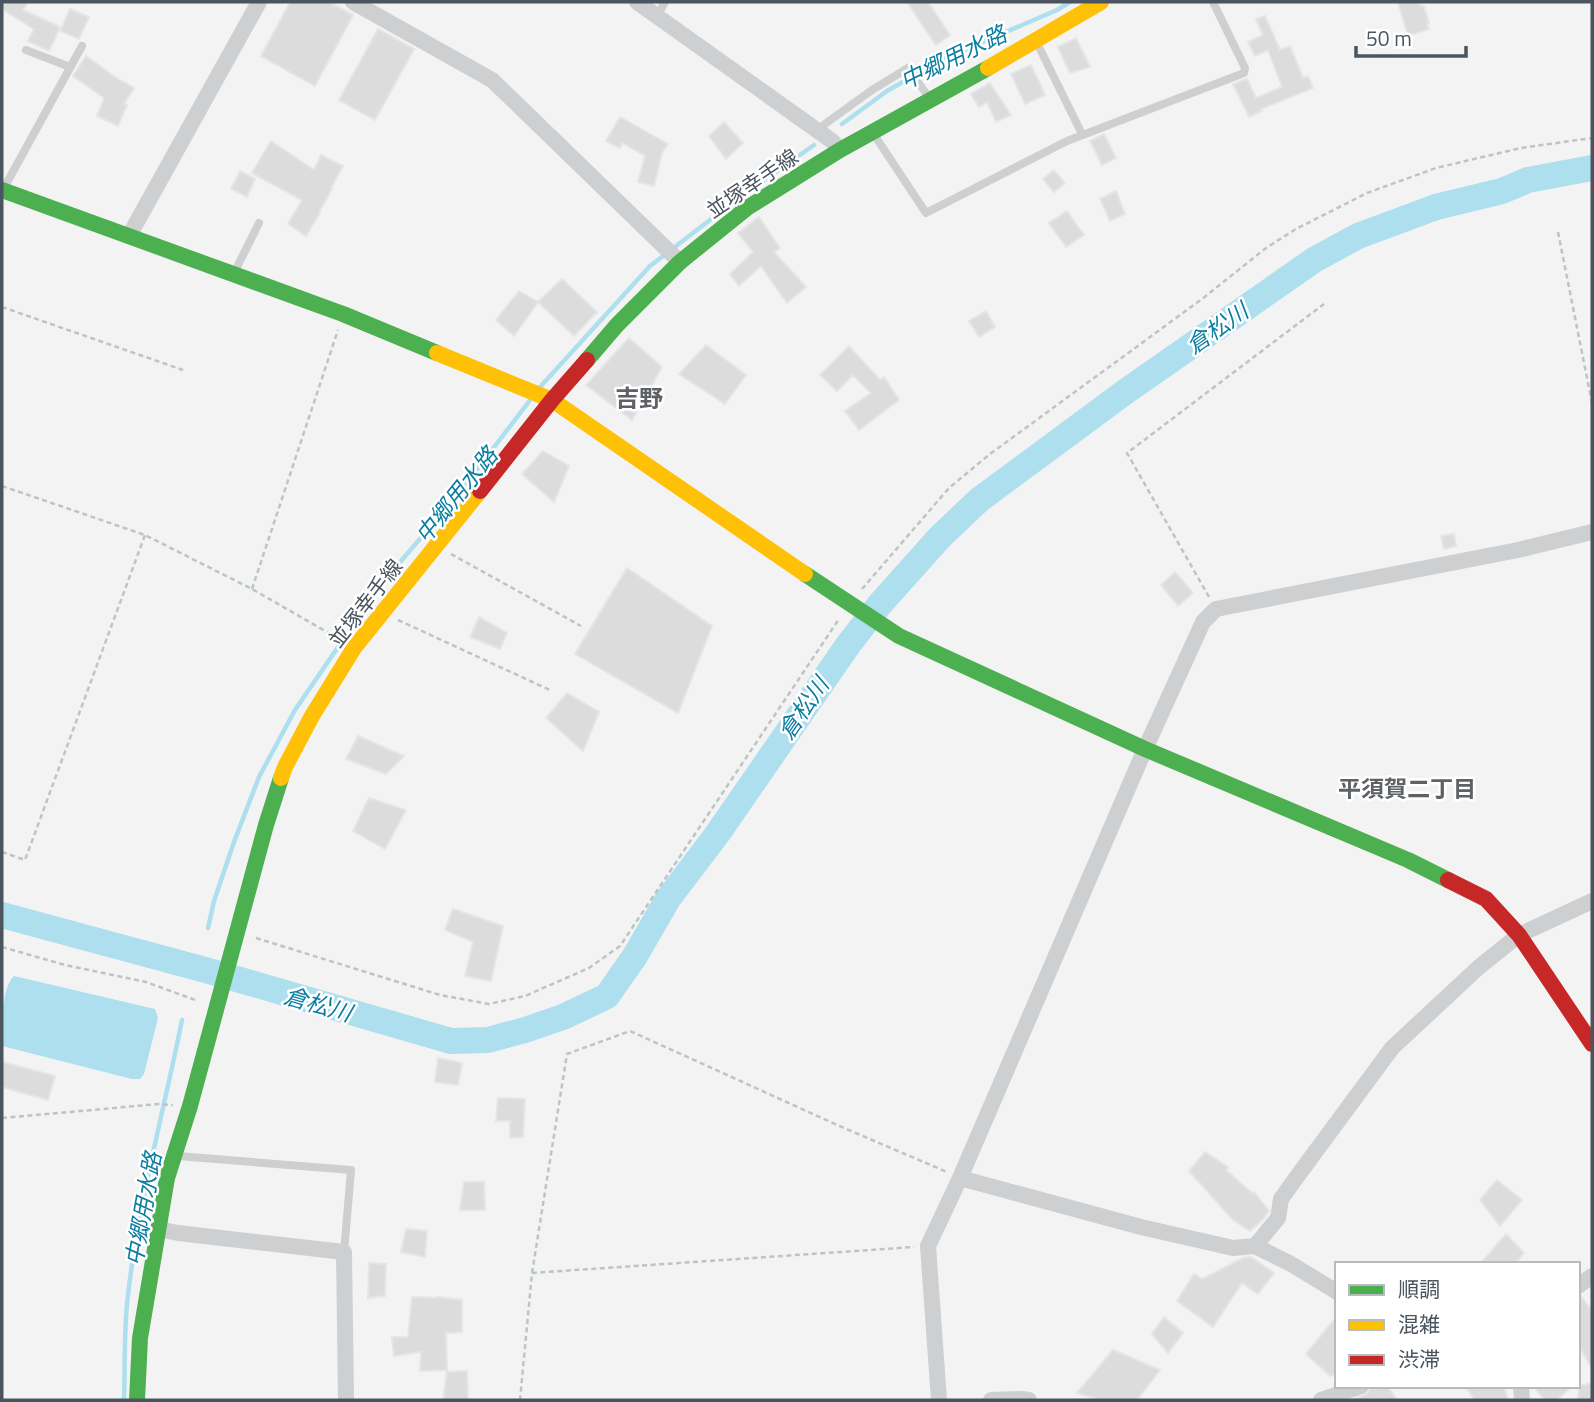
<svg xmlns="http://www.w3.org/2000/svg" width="1594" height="1402" font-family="'Titillium Web','Noto Sans JP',sans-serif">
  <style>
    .water { fill: #addfef }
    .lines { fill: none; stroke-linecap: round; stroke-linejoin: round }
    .stream { stroke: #addfef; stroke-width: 4.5 }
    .river { stroke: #addfef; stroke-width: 26 }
    .building { fill: #dcdcdd; stroke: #e4e5e6; stroke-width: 2 }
    .path { stroke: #bbc6c3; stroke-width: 2.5; stroke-dasharray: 5 3.5; stroke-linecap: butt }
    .lane { stroke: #cdcfd1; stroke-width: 8 }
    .street { stroke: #cdcfd1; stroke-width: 16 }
    .fast { stroke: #4caf50; stroke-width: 16 }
    .slow { stroke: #ffc107; stroke-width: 16 }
    .jam { stroke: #c62828; stroke-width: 16 }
    .labels { text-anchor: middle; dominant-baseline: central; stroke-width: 5; stroke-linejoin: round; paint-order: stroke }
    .street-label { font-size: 21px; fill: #4a5560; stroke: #fff }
    .water-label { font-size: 23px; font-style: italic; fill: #0c7ea1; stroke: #fff }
    .neighbourhood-label { font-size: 23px; font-weight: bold; fill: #5e6267; stroke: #fff }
    .quarter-label { font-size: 24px; font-weight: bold; fill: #5e6267; stroke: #fff }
  </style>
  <rect width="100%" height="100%" fill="#f3f3f3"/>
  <path class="water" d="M14,976L155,1009L158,1018L144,1074L140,1079H132L2,1046C1,1030 1,988 14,976Z"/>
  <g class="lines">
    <path class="stream" d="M842,124L887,91L941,60L1057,10L1070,2
      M541,386L650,266L736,200L814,145
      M208,928L214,901L234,842L259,777L295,710L379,587L458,494L531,399
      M124,1400C125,1368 124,1336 127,1304C137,1208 163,1115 182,1020"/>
    <path class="river" d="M2,915L209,971L451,1041L488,1040L525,1030L563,1017L607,996L635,956L668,899L718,833L848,645L880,604L940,537L979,500L1125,392L1314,260L1358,236L1436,207L1502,191L1528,180L1592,168"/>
  </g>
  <path class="building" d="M2,2H28L23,10L60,27L49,51L28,41L34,29L2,9Z
    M290,2H329L353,15L315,86L261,56Z
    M907,2H928L950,35L936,45Z
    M1398,2H1418L1419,4L1424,7L1429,23L1427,24L1429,29L1408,36Z
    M70,9L89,17L79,39L60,31Z
    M1265,16L1280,50L1290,46L1303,78L1308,76L1313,88L1261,109L1262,111L1249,117L1233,84L1247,79L1256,98L1282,87L1268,50L1255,56L1248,42L1263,35L1256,19Z
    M378,29L414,49L375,120L339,100Z
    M1076,38L1090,67L1070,73L1058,47Z
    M86,56L115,77L134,88L124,104L127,105L118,126L97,116L104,98L73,76Z
    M1031,65L1045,95L1025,104L1011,74Z
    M990,83L1011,115L996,122L987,102L979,107L971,94Z
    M620,117L668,144L662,153L654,186L638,182L645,156L622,143L620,148L606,141Z
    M724,122L743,143L726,159L709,136Z
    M1104,134L1116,158L1102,165L1090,141Z
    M271,141L314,170L321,155L343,166L331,188L332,189L319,212L320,213L306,236L288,224L302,200L252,173Z
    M1054,170L1065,183L1054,192L1043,179Z
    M240,171L255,179L247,197L231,189Z
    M1116,191L1125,214L1110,221L1100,199Z
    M1067,211L1084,235L1066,247L1049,223Z
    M759,217L780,248L774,252L806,287L787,303L761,266L739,286L730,274L753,252L738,233Z
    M562,279L597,312L574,336L538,302Z
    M519,291L538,302L514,336L496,320Z
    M986,311L995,327L979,337L969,321Z
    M629,338L662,367L632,420L586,385Z
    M706,345L746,375L725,404L679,374Z
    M849,346L880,380L884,377L899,400L859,430L845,411L871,393L853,375L837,391L820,375Z
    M543,451L569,466L554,502L522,474Z
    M1454,534L1456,546L1444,549L1441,536Z
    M627,568L712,626L678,713L575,654Z
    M1175,572L1193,593L1178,606L1161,585Z
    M479,617L507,633L500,649L470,637Z
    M567,693L599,712L583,751L546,718Z
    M358,736L404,756L386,774L346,759Z
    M369,798L406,810L385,849L353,831Z
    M453,909L503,926L491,981L465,976L473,942L445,930Z
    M438,1058L462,1063L458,1085L435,1082Z
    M2,1062L55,1076L48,1100L2,1087Z
    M498,1098L525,1099L523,1137L510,1138V1121H496Z
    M1205,1152L1228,1167L1226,1170L1253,1194L1254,1192L1269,1211L1264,1218L1250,1231L1232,1219L1189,1171Z
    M1497,1180L1522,1200L1500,1226L1480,1200Z
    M464,1182H484L485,1210H460Z
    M406,1229L427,1231L425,1257L401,1252Z
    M1506,1234L1524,1253L1515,1264H1480Z
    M1251,1257L1274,1273L1258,1294L1242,1283L1213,1327L1177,1301L1194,1274L1202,1279L1243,1258Z
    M369,1263L386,1264L385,1296L368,1298Z
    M1578,1296H1581L1592,1311V1369L1578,1344Z
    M412,1297L437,1298V1297L462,1300V1332L446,1333L447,1370L420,1371L421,1352L394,1356L392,1337H408Z
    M1337,1316V1373L1330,1376L1306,1354Z
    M1164,1317L1183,1333L1168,1353L1152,1334Z
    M1113,1350L1160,1370L1137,1400H1101L1077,1393Z
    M467,1371L468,1400H443L447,1372Z
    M1592,1383V1400H1578L1579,1386Z
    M1387,1386L1397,1400H1352L1368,1393L1371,1387Z
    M1465,1386H1504L1508,1400H1475Z
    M1534,1386H1572L1557,1400H1544Z"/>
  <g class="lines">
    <path class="path" d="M1558,232L1592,403
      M2,307L183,370
      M2,486L145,535L252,589L339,639
      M451,554L581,626
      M252,589L338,330
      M862,589L949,488L990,454L1202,299L1266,248L1296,229L1367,193L1436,168L1521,148L1592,138
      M1209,597L1127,453L1324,304
      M398,620L552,691
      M2,852L25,860L145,535
      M256,938L440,995L489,1004L525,996L589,968L620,946L839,619
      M2,947L65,965L146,982L198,1001
      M2,1118L158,1104L173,1105
      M532,1273L567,1054L630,1031L844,1128L947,1172
      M520,1400L532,1273L914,1247"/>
    <path class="lane" d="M657,16L665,2
      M1037,43L1082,134
      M26,50L70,67
      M818,131L825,124L872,90L908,68L930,99
      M873,133L926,213L1067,141L1244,73L1245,68L1213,2
      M4,188L82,46
      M235,271L259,223
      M178,1156L351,1170L344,1252"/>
    <path class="street" d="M353,2L492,80L680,262
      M637,2L832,141L840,150
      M129,236L259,2
      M960,1178L1141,1227L1233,1248L1255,1246L1291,1264L1337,1292
      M158,1229L178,1233L344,1252L346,1400
      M1255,1246L1278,1218L1281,1199L1296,1178L1392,1048L1479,967L1519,935L1592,901
      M1578,1286L1592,1276
      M1521,1386L1522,1400
      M939,1400L928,1246L960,1178L1145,749L1203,622L1216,609L1518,550L1592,532
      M991,1400L1022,1399L1029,1400
      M1321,1400L1361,1386"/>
    <path class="fast" d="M2,190L343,314L437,353
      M587,360L617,325L680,262L747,208L840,150L988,68
      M805,574L899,636L1145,749L1408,860L1448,880
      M137,1400L140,1338L167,1178L190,1106L266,825L281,778"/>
    <path class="slow" d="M988,68L1101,2
      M437,353L552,400L805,574
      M281,778L285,767L312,716L354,648L480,491"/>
    <path class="jam" d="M480,491L552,400L587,360
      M1448,880L1486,899L1519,935L1592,1044"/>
  </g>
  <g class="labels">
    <g class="street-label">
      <text transform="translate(752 183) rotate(-34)">並塚幸手線</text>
      <text transform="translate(365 603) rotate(-52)">並塚幸手線</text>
    </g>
    <g class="water-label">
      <text transform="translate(953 57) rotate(-26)">中郷用水路</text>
      <text transform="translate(1217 328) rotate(-35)">倉松川</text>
      <text transform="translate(456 495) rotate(-51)">中郷用水路</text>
      <text transform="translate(803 708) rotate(-55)">倉松川</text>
      <text transform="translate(318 1004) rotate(16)">倉松川</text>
      <text transform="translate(143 1209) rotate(-80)">中郷用水路</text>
    </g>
    <g class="neighbourhood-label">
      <text x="1407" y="788">平須賀二丁目</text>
    </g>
    <g class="quarter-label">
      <text x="639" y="398">吉野</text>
    </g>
  </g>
  <rect width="1594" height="1402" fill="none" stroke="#4a5560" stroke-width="7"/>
  <rect x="1335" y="1262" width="245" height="126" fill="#ffffff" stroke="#b7bbbf" stroke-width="2"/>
  <rect x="1349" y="1285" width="35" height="10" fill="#4caf50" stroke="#b7bbbf" stroke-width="2"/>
  <text x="1398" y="1297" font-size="21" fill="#4a5560">順調</text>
  <rect x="1349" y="1320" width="35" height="10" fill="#ffc107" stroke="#b7bbbf" stroke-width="2"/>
  <text x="1398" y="1332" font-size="21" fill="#4a5560">混雑</text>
  <rect x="1349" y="1355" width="35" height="10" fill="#c62828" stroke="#b7bbbf" stroke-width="2"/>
  <text x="1398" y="1367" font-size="21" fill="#4a5560">渋滞</text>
  <path d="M1356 46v10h110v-10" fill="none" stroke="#4a5560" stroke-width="3.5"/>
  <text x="1366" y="46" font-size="21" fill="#4a5560" stroke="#ffffff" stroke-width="5" paint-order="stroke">50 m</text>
</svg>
